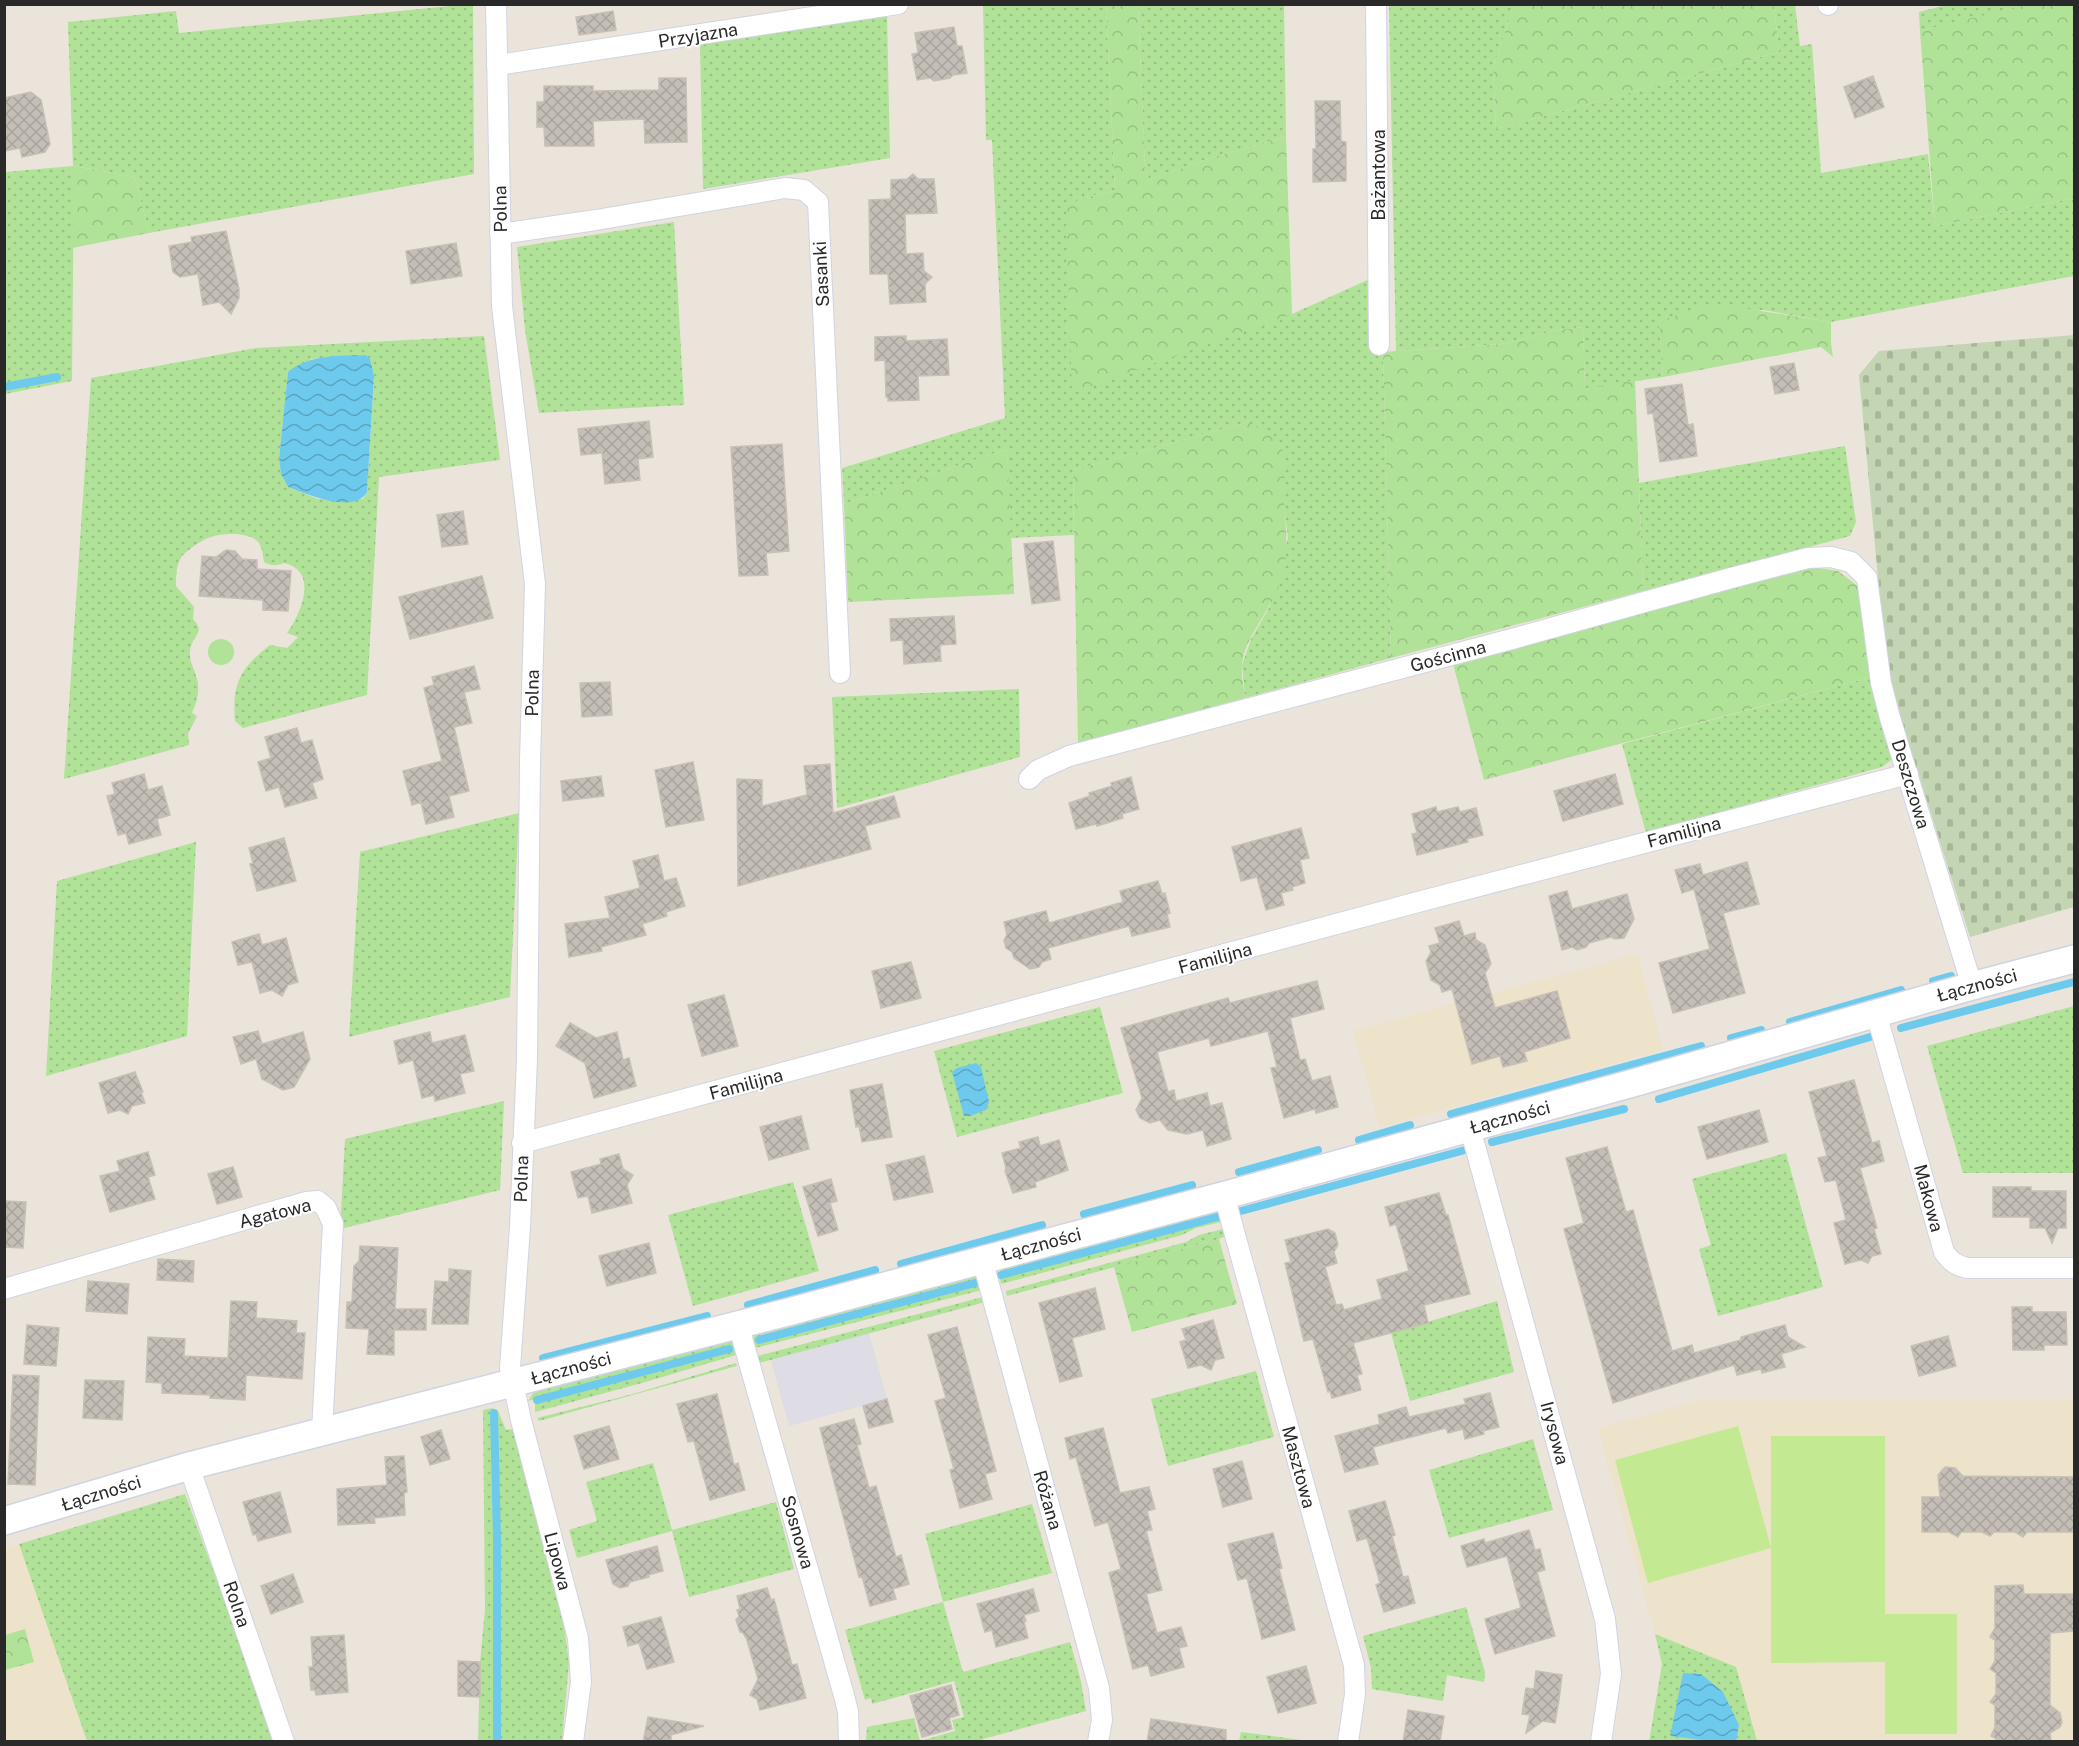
<svg xmlns="http://www.w3.org/2000/svg" width="2079" height="1746" font-family="'Public Sans',sans-serif">
  <style>
    .industrial { fill: #dedce4 }
    .education { fill: #ede2ca }
    .grass { fill: url(#grass-dots); fill-rule: evenodd }
    .forest { fill: url(#forest-crowns) }
    .cemetery { fill: url(#cemetery-stones) }
    .garden { fill: #b0e298 }
    .pitch { fill: #c4e993 }
    .water { fill: url(#water-waves) }
    .lines { fill: none; stroke-linecap: round; stroke-linejoin: round }
    .stream { stroke: #6ecaed; stroke-width: 8 }
    .building { fill: url(#building-cross-hatch); stroke: #c7c0b5; stroke-width: 1.5 }
    .street-casing { stroke: #d0d3e2; stroke-width: 22 }
    .secondary-casing { stroke: #d0d3e2; stroke-width: 30 }
    .street { stroke: #fff; stroke-width: 20 }
    .secondary { stroke: #fff; stroke-width: 27 }
    .labels { text-anchor: middle; dominant-baseline: central; stroke-width: 4.5; stroke-linejoin: round; paint-order: stroke }
    .street-label { font-size: 18px; fill: #292929; stroke: #fff }
  </style>
  <defs>
    <pattern id="grass-dots" width="8" height="8" patternUnits="userSpaceOnUse" patternTransform="scale(1.5)"><rect width="8" height="8" fill="#b0e298"/><path d="M2 2h.1M6 6h.1" fill="none" stroke="#97c283" stroke-width="1.8" stroke-linecap="round"/></pattern>
    <pattern id="forest-crowns" width="20" height="18" patternUnits="userSpaceOnUse" patternTransform="scale(1.5)"><rect width="20" height="18" fill="#b0e298"/><path d="M2 6a3 3 0 1 1 6 0M12 15a3 3 0 1 1 6 0" fill="none" stroke="#97c283"/></pattern>
    <pattern id="cemetery-stones" width="16" height="16" patternUnits="userSpaceOnUse" patternTransform="scale(1.5)"><rect width="16" height="16" fill="#c3d5b2"/><path d="M2 7V4a2 2 0 0 1 4 0v3zM10 15v-3a2 2 0 0 1 4 0v3z" fill="#a8b799"/></pattern>
    <pattern id="water-waves" width="16" height="10" patternUnits="userSpaceOnUse" patternTransform="scale(1.5)"><rect width="16" height="10" fill="#6ecaed"/><path d="M0 5q4-4 8 0t8 0" fill="none" stroke="#5aa4c0"/></pattern>
    <pattern id="building-cross-hatch" width="8" height="8" patternUnits="userSpaceOnUse" patternTransform="scale(1.5)"><rect width="8" height="8" fill="#c4beb7"/><path d="M0 0l8 8M0 8l8-8" fill="none" stroke="#a8a39d"/></pattern>
  </defs>
  <rect width="100%" height="100%" fill="#ebe4db"/>
  <path class="industrial" d="M869,1333L887,1399L789,1426L771,1360Z"/>
  <path class="education" d="M1638,954L1663,1050L1380,1127L1353,1031Z
    M1705,1399H2074V1741H1757L1736,1667L1655,1634L1598,1428Z
    M19,1544L87,1741L5,1742V1548Z"/>
  <path class="grass" d="M460,5H473L474,174L149,233L135,177L74,166L72,381L5,394V172L73,166L68,22L176,11L179,33Z
    M983,5H1106L1115,191L1080,198L1292,314L1372,278L1383,352L1391,658L1245,698L1242,665L1251,639L1270,606L1288,538L1284,506L1249,422L1073,470L1074,535L1010,538L1007,449L844,504L842,468L1005,418L992,140H986Z
    M1138,5H1284L1286,137L1210,158L1150,180L1145,171Z
    M1389,5H1524L1510,17L1493,68L1496,129L1779,52L1774,5H1795L1800,46L1812,44L1821,173L1928,154L1935,226L2074,198V276L1831,322L1763,310L1659,321L1663,377L1585,389L1583,327L1557,330L1502,344L1396,351Z
    M1946,5H2029L1920,31L1919,12Z
    M887,16L890,158L703,189L700,44Z
    M674,222L684,405L539,413L525,330L517,247Z
    M484,336L500,460L379,477L367,695L243,728L235,721C232,684 240,668 270,645L287,648L298,637L287,633C300,615 320,571 284,563C278,566 270,566 264,562C263,556 262,545 257,541C248,532 222,533 211,537C202,540 190,548 183,555C176,563 176,576 176,586L194,607L193,619C207,634 191,634 190,652C189,661 194,668 196,676C201,689 197,701 192,713L197,716L188,734L189,745L64,779L91,378L256,348ZM366,355L374,376L367,492L363,499H318L288,487L281,474L279,458L288,372L312,359Z
    M1845,446L1856,522L1850,536L1643,591L1639,483Z
    M1871,677L1894,758L1882,767L1646,833L1622,744Z
    M1019,689L1020,757L837,808L832,697Z
    M519,813L510,997L349,1037L360,852Z
    M196,842L187,1036L46,1076L57,881Z
    M2074,1006V1173H1963L1927,1046Z
    M1100,1007L1123,1093L957,1137L934,1051Z
    M504,1101L500,1190L340,1229L345,1139Z
    M1786,1153L1823,1287L1718,1316L1699,1249L1711,1245L1692,1179Z
    M793,1182L819,1271L693,1306L668,1215Z
    M1216,1210L1221,1222L1196,1228L1182,1235L1001,1284L999,1274L1002,1267Z
    M1223,1229L1226,1236L1219,1239L1007,1296L1006,1291L1186,1242L1199,1235Z
    M974,1274L979,1278L982,1290L755,1348L753,1339L756,1332Z
    M983,1297L984,1302L978,1304L759,1363L757,1356Z
    M1497,1301L1514,1372L1410,1401L1391,1333Z
    M731,1338L736,1355L642,1383L535,1412V1399L528,1401L535,1391Z
    M736,1363L737,1366L539,1421L537,1418L633,1394Z
    M1256,1371L1274,1437L1168,1466L1151,1399Z
    M492,1408L498,1411L506,1430L513,1429L563,1617L569,1663L562,1741L478,1742L480,1662L485,1609L483,1410Z
    M1533,1439L1553,1510L1449,1538L1429,1470Z
    M653,1463L672,1530L776,1502L794,1569L689,1597L672,1531L577,1558L569,1530L597,1521L586,1482Z
    M185,1494L276,1741H87L19,1544Z
    M1032,1504L1052,1573L943,1602L963,1672L1070,1642L1081,1681L1086,1711L983,1739L982,1741H866L867,1727L914,1718L920,1741L955,1731L952,1720L964,1717L954,1681L872,1704L871,1698L865,1700L845,1630L943,1602L925,1534Z
    M1466,1607L1485,1672L1484,1682L1447,1675L1443,1701L1372,1689L1371,1668L1363,1636Z
    M1655,1634L1736,1667L1757,1741L1649,1742L1662,1664Z
    M1241,1732L1309,1741H1239Z"/>
  <path class="forest" d="M1524,4L1774,5L1779,52L1496,129L1493,68L1510,17Z
    M2029,4L2074,5V198L1935,226L1920,31Z
    M1106,5H1138L1145,171L1150,180L1210,158L1286,137L1292,314L1072,393L1066,210L1080,198L1115,191Z
    M73,166L135,177L149,233L72,248Z
    M1730,306L1831,322V343L1833,357L1821,347L1663,377L1659,321L1699,308Z
    M1583,327L1585,389L1635,380L1643,591L1391,658L1383,352L1502,344L1557,330Z
    M1249,422C1259,428 1277,435 1281,446C1287,461 1284,481 1284,497C1285,530 1291,549 1280,583C1271,611 1244,637 1242,666C1241,676 1244,688 1245,698L1078,743L1073,470Z
    M1007,449L1014,594L848,602L844,504Z
    M1813,567L1838,571L1859,587L1871,677L1484,780L1453,664Z
    M1219,1239L1237,1304L1132,1332L1114,1267Z
    M25,1629L34,1662L5,1670V1635Z"/>
  <path class="cemetery" d="M2074,335V907L1970,937L1887,674L1859,375L1879,351Z"/>
  <path class="garden" d="M208 652a13 13 0 1 1 26 0a13 13 0 1 1-26 0Z"/>
  <path class="pitch" d="M1738,1426L1771,1548V1436H1885V1614H1957V1734H1885V1662L1771,1663V1548L1648,1583L1615,1460Z"/>
  <path class="water" d="M366,355L370,359L374,376L367,492C354,515 307,494 288,487L281,474L279,458L288,372C310,354 338,356 366,355Z
    M976,1063L981,1067L989,1102L986,1110L970,1116H964L952,1072L957,1068Z
    M1683,1673L1701,1674L1723,1692L1739,1725L1736,1741H1711L1670,1736Z"/>
  <g class="lines">
    <path class="stream" d="M4,387L57,377
      M1933,981L1951,976
      M1790,1022L1901,990
      M1901,1028L2074,982
      M1731,1038L1761,1030
      M1659,1099L1870,1037
      M1451,1114L1701,1046
      M1359,1140L1410,1125
      M1492,1142L1624,1109
      M1239,1172L1318,1150
      M1241,1211L1465,1150
      M1084,1214L1192,1185
      M901,1264L1042,1225
      M1001,1275L1217,1217
      M748,1305L875,1270
      M759,1340L975,1283
      M543,1358L707,1316
      M537,1400L729,1349
      M494,1413L497,1539V1742"/>
  </g>
  <path class="building" d="M613,11L616,30L579,35L576,17Z
    M954,27L957,46H962L967,73L953,75L950,78L934,81L930,78L917,80L912,54L918,53L915,33Z
    M1873,76L1884,107L1855,118L1844,87Z
    M659,78H686L687,142L645,143L644,119L593,121L594,146H545L544,127H537V102H544V86H593V91L659,90Z
    M31,92L41,100L50,144L45,152L22,157L20,148L4,151V98Z
    M1315,101H1340L1341,141L1346,142V181L1313,182V149H1316Z
    M913,174L918,179H934L937,213L905,214L906,254L923,253L924,271L932,277L925,284L926,302L890,304L888,274H870L869,200L891,199V180L907,179Z
    M226,231L239,289V298L231,314L219,302L203,305L198,274L180,277L173,272L169,246L192,242L191,237Z
    M456,243L462,276L411,284L406,251Z
    M906,336V341L947,339L949,375L918,376L919,400L888,401V397H886L885,360L875,361V337Z
    M1794,363L1799,390L1775,394L1770,367Z
    M1682,384L1688,425L1693,424L1697,456L1660,462L1653,413L1648,414L1645,389Z
    M649,421L653,457L638,459L640,480L605,484L602,453L581,455L578,429Z
    M782,444L789,551L766,553L768,575L739,576L731,447Z
    M463,511L468,544L442,547L437,515Z
    M1053,541L1060,600L1032,604L1024,544Z
    M226,550L235,551L242,559L257,560V569L291,571L288,611L263,610V600L199,596L202,556L216,557Z
    M482,576L493,618L410,639L399,597Z
    M954,616L956,644L940,645L941,661L904,664L903,640L891,641L890,619Z
    M474,666L480,689L464,692L472,723L454,727L469,791L449,796L454,817L426,824L421,802L412,805L403,771L442,761L424,688L434,685L432,677Z
    M610,682L612,715L582,717L580,683Z
    M297,728L301,743L312,740L323,779L312,783L317,798L285,807L279,787L266,791L258,762L271,758L265,737Z
    M693,762L704,820L666,827L655,770Z
    M830,764L833,813L894,796L900,817L865,826L871,849L738,886L737,779L762,780V806L807,795L804,766Z
    M144,774L148,790L162,786L170,815L157,819L161,835L129,844L126,833L118,835L107,796L115,794L112,783Z
    M1615,774L1623,804L1563,821L1554,791Z
    M601,776L604,796L563,801L561,781Z
    M1131,777L1139,809L1122,814L1123,818L1097,826L1096,824L1076,829L1069,803L1090,796L1089,793L1112,786L1111,783Z
    M1436,807L1437,812L1458,807L1460,812L1476,808L1483,835L1467,839L1468,842L1417,855L1412,834L1417,833L1412,814Z
    M1301,828L1309,858L1300,860L1305,883L1292,887L1293,890L1281,893L1284,905L1266,910L1257,877L1241,881L1232,847Z
    M284,838L296,881L257,891L250,864L253,863L249,848Z
    M658,855L664,881L676,878L685,906L666,912L667,916L642,924L646,935L601,947L602,951L569,957L565,924L610,918L605,897L640,888L633,861Z
    M1747,862L1759,904L1723,913L1745,993L1673,1013L1659,963L1710,949L1694,889L1682,893L1675,870L1700,864L1703,875Z
    M1158,881L1162,894L1165,893L1170,913L1167,914L1170,927L1132,936L1129,926L1048,948L1051,959L1042,962L1039,967L1030,969L1014,958L1012,952L1006,948L1004,940L1007,935L1004,922L1046,911L1049,923L1123,902L1120,891Z
    M1567,891L1572,909L1627,894L1634,919L1624,938L1615,939L1611,937L1589,943L1586,947L1577,950L1572,947L1562,950L1549,896Z
    M1459,921L1464,936L1475,933L1476,940L1485,945L1491,964L1485,973L1495,1008L1557,991L1570,1038L1524,1052L1527,1061L1503,1067L1500,1056L1472,1064L1452,989L1442,992L1440,985L1431,980L1426,961L1431,952L1429,946L1440,943L1435,928Z
    M259,934L262,945L286,938L298,982L288,985L282,996L272,990L260,993L252,962L238,965L232,942Z
    M911,962L921,998L881,1008L872,971Z
    M1317,981L1324,1009L1290,1018L1300,1060L1305,1059L1312,1081L1330,1076L1338,1107L1316,1113L1315,1109L1284,1118L1271,1068L1277,1067L1268,1031L1211,1046L1209,1038L1157,1052L1168,1092L1174,1090L1176,1101L1207,1093L1210,1106L1222,1103L1231,1139L1207,1146L1203,1130L1187,1134L1168,1130L1160,1120L1150,1123L1140,1118L1136,1110L1142,1098L1121,1028L1228,998L1230,1003Z
    M724,995L738,1046L702,1056L688,1005Z
    M570,1023L596,1038L617,1032L623,1060L629,1058L636,1086L594,1098L585,1063L556,1046Z
    M258,1031L262,1044L303,1032L310,1059L294,1087L283,1090L262,1079L256,1059L241,1064L233,1037Z
    M430,1032L432,1043L465,1035L474,1071L460,1074L465,1093L435,1101L434,1095L422,1098L413,1060L399,1064L394,1041Z
    M135,1072L143,1092H141L145,1103L132,1106L128,1114L120,1110L108,1113L99,1083Z
    M1854,1080L1872,1143L1879,1141L1884,1161L1860,1168L1877,1228L1874,1229L1881,1254L1872,1256L1868,1263L1861,1260L1845,1264L1834,1223L1846,1220L1836,1180L1825,1182L1818,1158L1827,1156L1809,1092Z
    M882,1084L892,1137L862,1142L859,1126L856,1127L850,1090Z
    M1759,1110L1768,1142L1707,1159L1698,1127Z
    M801,1116L809,1149L769,1160L760,1127Z
    M1038,1137L1040,1146L1059,1140L1068,1170L1035,1182L1036,1187L1013,1193L1005,1171L1006,1168L1002,1153L1021,1148L1019,1142Z
    M1607,1147L1626,1212L1633,1210L1672,1351L1692,1345L1694,1353L1741,1340V1337L1785,1325L1788,1337L1805,1347L1781,1354L1785,1367L1762,1373L1761,1369L1737,1375L1734,1365L1613,1403L1564,1229L1584,1223L1566,1158Z
    M148,1152L155,1175L148,1177L155,1199L110,1212L100,1176L120,1171L117,1161Z
    M619,1154L623,1169L633,1175L627,1185L632,1203L592,1213L588,1196L578,1198L571,1172L601,1164L600,1159Z
    M924,1156L933,1192L894,1200L886,1165Z
    M233,1167L242,1197L217,1204L208,1174Z
    M831,1179L837,1201L830,1203L838,1230L818,1236L803,1187Z
    M1993,1187H2031V1191H2066V1228H2058L2052,1243L2045,1228H2030V1217H1993Z
    M1439,1193L1446,1215H1448L1470,1294L1424,1305L1428,1323L1353,1343L1362,1374L1357,1375L1361,1390L1332,1398L1330,1391L1328,1392L1313,1339L1304,1341L1285,1263L1291,1262L1285,1240L1328,1229L1335,1233L1338,1245L1334,1252L1337,1263L1325,1267L1336,1305L1342,1304L1344,1310L1382,1299L1377,1280L1409,1271L1396,1224L1390,1226L1385,1207Z
    M4,1201L26,1202L23,1248L4,1247Z
    M649,1243L656,1273L607,1286L599,1256Z
    M360,1246L398,1248L395,1309H426V1330H394V1355L367,1354L369,1329L346,1328L347,1302H352L354,1266L359,1261Z
    M158,1259L194,1261L193,1282L157,1280Z
    M449,1269L471,1271L468,1324H432L435,1281L449,1282Z
    M88,1281L129,1284L127,1314L86,1311Z
    M1095,1288L1105,1329L1072,1338L1082,1376L1060,1382L1039,1303Z
    M231,1301L257,1302L256,1318L297,1321L296,1333H305L302,1379L246,1375L245,1400L210,1398V1395L162,1393V1383L146,1382L148,1337L185,1339L184,1356L228,1358Z
    M2012,1307H2032V1312H2066L2067,1345H2044V1350H2013Z
    M1213,1320L1224,1358L1215,1360L1211,1370L1201,1365L1188,1368L1180,1342L1186,1340L1182,1329Z
    M27,1325L59,1328L56,1366L24,1364Z
    M957,1327L996,1471L985,1474L992,1499L960,1508L950,1470L954,1469L935,1401L946,1398L928,1335Z
    M1948,1336L1956,1366L1919,1376L1911,1346Z
    M13,1375L39,1376L35,1485L8,1484Z
    M85,1380L124,1381L122,1420L83,1418Z
    M1490,1393L1499,1427L1483,1431L1484,1434L1465,1439L1463,1429L1448,1433L1446,1428L1373,1447L1378,1464L1345,1472L1335,1436L1380,1424L1378,1415L1406,1407L1409,1417L1466,1404L1464,1399Z
    M717,1394L734,1465L738,1463L745,1490L710,1500L694,1441L688,1442L677,1404Z
    M887,1399L893,1422L869,1428L863,1406Z
    M854,1419L861,1444L857,1445L869,1488L876,1486L896,1557L901,1555L909,1584L893,1589L896,1599L870,1606L862,1576L859,1577L820,1428Z
    M609,1426L619,1459L584,1469L574,1436Z
    M1103,1428L1120,1493L1149,1487L1155,1509L1147,1511L1152,1530L1146,1531L1162,1590L1146,1594L1157,1633L1181,1627L1187,1646L1179,1648L1184,1667L1151,1676L1148,1665L1133,1669L1109,1573L1121,1569L1108,1522L1095,1526L1076,1457L1070,1459L1065,1438Z
    M441,1430L450,1459L430,1465L421,1437Z
    M404,1456L407,1492L404,1493L405,1515L374,1518L375,1523L338,1525L337,1489L387,1485L385,1457Z
    M1242,1461L1252,1499L1223,1507L1213,1469Z
    M1945,1467L1955,1468L1963,1476L2074,1477V1532H2027L2023,1537L2015,1532H1994L1990,1536L1982,1532H1961L1958,1537L1949,1532H1922V1497H1940L1938,1475Z
    M280,1492L291,1532L258,1541L256,1534L253,1535L243,1502Z
    M1385,1501L1395,1535L1392,1536L1403,1577L1408,1576L1415,1603L1384,1612L1376,1585L1380,1583L1367,1538L1357,1541L1349,1511Z
    M1529,1530L1535,1550L1540,1549L1545,1570L1537,1572L1555,1636L1495,1654L1485,1619L1521,1608L1507,1556L1467,1567L1461,1546L1484,1539L1485,1543Z
    M1273,1533L1282,1568L1279,1569L1295,1630L1262,1639L1247,1578L1238,1580L1228,1544Z
    M657,1546L663,1571L648,1575L649,1577L630,1582L628,1586L620,1588L613,1584L606,1560Z
    M293,1574L303,1602L271,1614L261,1586Z
    M2023,1585L2024,1594H2074V1631L2050,1633V1705L2060,1713L2062,1722L2060,1727L2050,1733L2051,1741L2001,1742L1991,1736L1995,1727V1705L1990,1702L1996,1694V1673L1990,1669L1995,1661V1640L1990,1637L1995,1628V1586Z
    M767,1588L771,1600L774,1599L792,1665L797,1664L806,1698L760,1710L757,1699L750,1695L758,1679L747,1640L743,1633L740,1632L736,1620L739,1616L737,1610L740,1609L737,1596Z
    M1033,1589L1039,1611L1024,1615L1026,1621L1024,1622L1028,1638L996,1647L992,1630L985,1632L977,1604Z
    M661,1617L674,1662L647,1669L639,1643L628,1646L623,1627Z
    M344,1635L348,1692L316,1695L315,1690H311L309,1667H313L311,1637Z
    M458,1661L480,1662V1697L458,1696Z
    M1306,1666L1316,1703L1278,1713L1267,1677Z
    M1536,1671L1562,1675L1559,1700L1555,1723L1543,1721L1526,1733L1530,1715L1522,1714L1526,1688L1534,1689Z
    M951,1685L959,1715L949,1718L952,1729L922,1737L910,1696Z
    M1408,1710L1444,1716L1440,1742H1403Z
    M648,1717L704,1726L671,1735V1742H643Z
    M1151,1719L1226,1730V1742H1147Z"/>
  <g class="lines">
    <g class="street-casing">
      <path id="street" d="M496,4L502,306L535,584L530,761L527,1059L520,1227L510,1368L521,1420L578,1638L581,1682L573,1742
        M1376,4L1379,345
        M1828,4V5
        M497,65L898,4
        M500,234L596,220L785,188L804,190L818,202L840,673
        M1029,779L1038,770L1069,756L1512,639L1731,578L1808,558L1831,557L1851,562L1867,578L1881,683L1890,718L1972,986
        M1876,1013L1944,1252C1951,1262 1956,1265 1967,1268H2074
        M1470,1128L1605,1619L1611,1674L1601,1742
        M522,1143L1418,902L1908,774
        M1224,1195L1354,1665L1355,1694L1348,1742
        M982,1259L1099,1688L1102,1720L1098,1742
        M4,1289L306,1202L318,1201L326,1208L333,1224L322,1431
        M738,1324L845,1699L848,1712L849,1742
        M189,1466L284,1742"/>
    </g>
    <g class="secondary-casing">
      <path id="secondary" d="M4,1521L189,1466L788,1312L1233,1193L1633,1083L1972,986L2074,959"/>
    </g>
    <use href="#street" class="street"/>
    <use href="#secondary" class="secondary"/>
  </g>
  <g class="labels">
    <g class="street-label">
      <text transform="translate(698 35) rotate(-9)">Przyjazna</text>
      <text transform="translate(1378 175) rotate(-90)">Bażantowa</text>
      <text transform="translate(500 209) rotate(-91)">Polna</text>
      <text transform="translate(821 274) rotate(-93)">Sasanki</text>
      <text transform="translate(1448 656) rotate(-15)">Gościnna</text>
      <text transform="translate(532 693) rotate(-89)">Polna</text>
      <text transform="translate(1911 784) rotate(73)">Deszczowa</text>
      <text transform="translate(1684 832) rotate(-15)">Familijna</text>
      <text transform="translate(1215 958) rotate(-15)">Familijna</text>
      <text transform="translate(1977 985) rotate(-15)">Łączności</text>
      <text transform="translate(746 1084) rotate(-15)">Familijna</text>
      <text transform="translate(1510 1117) rotate(-15)">Łączności</text>
      <text transform="translate(521 1179) rotate(-88)">Polna</text>
      <text transform="translate(1929 1198) rotate(75)">Makowa</text>
      <text transform="translate(275 1213) rotate(-14)">Agatowa</text>
      <text transform="translate(1041 1244) rotate(-15)">Łączności</text>
      <text transform="translate(571 1368) rotate(-15)">Łączności</text>
      <text transform="translate(1555 1433) rotate(75)">Irysowa</text>
      <text transform="translate(1299 1467) rotate(75)">Masztowa</text>
      <text transform="translate(101 1493) rotate(-17)">Łączności</text>
      <text transform="translate(1048 1500) rotate(74)">Różana</text>
      <text transform="translate(798 1532) rotate(74)">Sosnowa</text>
      <text transform="translate(558 1561) rotate(75)">Lipowa</text>
      <text transform="translate(237 1604) rotate(71)">Rolna</text>
    </g>
  </g>
  <rect width="2079" height="1746" fill="none" stroke="#292929" stroke-width="12"/>
</svg>
